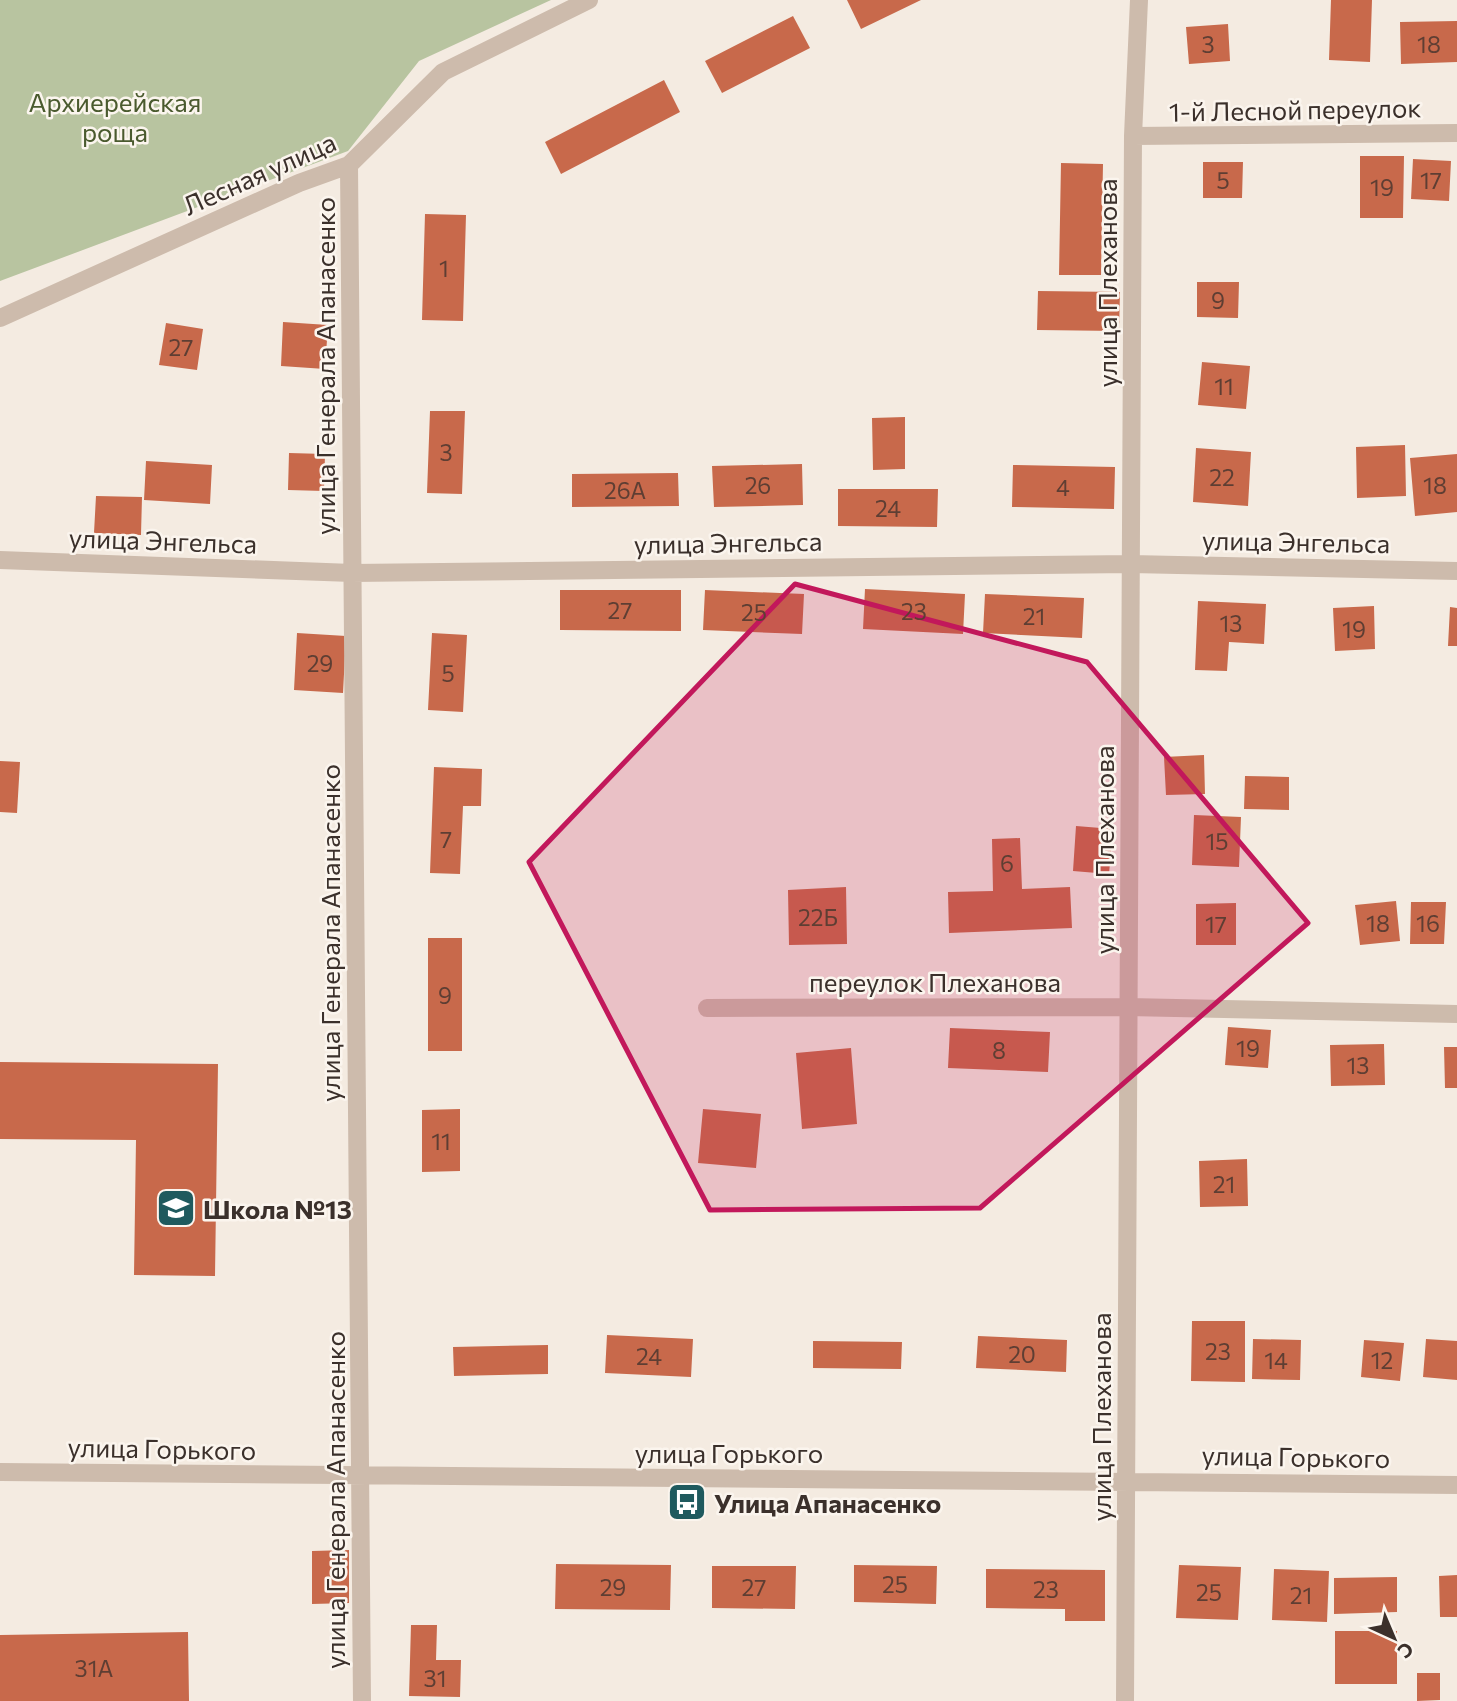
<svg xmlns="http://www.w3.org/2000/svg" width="1457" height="1701" font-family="Commissioner,sans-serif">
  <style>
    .green { fill: #b8c4a0 }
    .building { fill: #c8694b }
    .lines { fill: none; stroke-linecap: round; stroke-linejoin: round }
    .minor { stroke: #cdbbac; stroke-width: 18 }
    .marked { fill: #c2185b; fill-opacity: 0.2; stroke: #c2185b; stroke-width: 5; stroke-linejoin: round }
    .labels { text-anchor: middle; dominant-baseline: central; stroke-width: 5; stroke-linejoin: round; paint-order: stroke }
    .number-label { font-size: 23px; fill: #5e3e33 }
    .park-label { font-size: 26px; fill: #4a5a2e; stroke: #fbf5ee }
    .street-label { font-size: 26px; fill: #3b302b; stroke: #fbf5ee }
    .poi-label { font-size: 26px; font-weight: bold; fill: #3b302b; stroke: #fbf5ee; text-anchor: start }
  </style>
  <rect width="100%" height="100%" fill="#f4ebe1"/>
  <path class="green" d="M0,0H551L419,61L348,151L0,281Z"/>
  <path class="building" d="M847,0H921L861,29Z
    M1331,0H1372L1370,62L1329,60Z
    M793,16L810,48L722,93L705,61Z
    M1457,21V62L1401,64L1400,22Z
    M1228,24L1230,61L1189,64L1186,27Z
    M664,80L680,112L561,174L545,142Z
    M1360,156H1404L1403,218H1360Z
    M1413,159L1451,161L1449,201L1411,199Z
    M1203,162H1243L1242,198H1203Z
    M1061,163L1103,164L1101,275H1059Z
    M425,214L466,215L463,321L422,320Z
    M1197,282H1239L1238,318L1197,317Z
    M1038,291L1120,292L1119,331L1037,330Z
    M283,322L328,325L325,369L281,366Z
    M166,323L203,329L197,370L159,365Z
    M1202,362L1250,366L1246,409L1198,405Z
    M430,411H465L462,494L427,493Z
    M905,417V469L873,470L872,418Z
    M1405,445L1406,496L1357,498L1356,447Z
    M1196,448L1251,452L1248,506L1193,502Z
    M289,453L325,454L324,491L288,490Z
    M1457,454V512L1415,516L1410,458Z
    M146,461L212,465L210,504L144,500Z
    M802,464L803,505L714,507L712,466Z
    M1013,465L1115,467L1114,509L1012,507Z
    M678,473L679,506L572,507V474Z
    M838,489H938L937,527L838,526Z
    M96,496L142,497L141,535L94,533Z
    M865,589L965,594L963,634L863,629Z
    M560,590H681V631L560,630Z
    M705,590L804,594L802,634L703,630Z
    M985,594L1084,598L1082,638L983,633Z
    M1198,601L1266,604L1264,644L1229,642L1227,671L1195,670Z
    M1374,606L1375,649L1335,651L1333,608Z
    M1450,607L1457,608V646H1448Z
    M297,633L346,636L343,693L294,690Z
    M432,633L467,635L463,712L428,710Z
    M1204,755L1205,794L1166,795L1164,757Z
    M0,761L20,762L17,813L0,812Z
    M434,767L482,769L481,806H463L460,874L430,873Z
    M1245,776L1289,777V810L1244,809Z
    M1194,815L1241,817L1239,867L1192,865Z
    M1076,826L1113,829L1109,874L1073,871Z
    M1020,838L1022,889L1070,887L1072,928L949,933L948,892L993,891L992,839Z
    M846,887L847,944L789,945L788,890Z
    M1396,901L1400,941L1360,945L1355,905Z
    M1411,902H1446L1444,944H1410Z
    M1236,903V945H1196V904Z
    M428,938H462V1051H428Z
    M1228,1027L1271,1030L1268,1068L1225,1065Z
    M950,1028L1050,1032L1048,1072L948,1068Z
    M1384,1044L1385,1085L1331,1086L1330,1045Z
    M1444,1047H1457V1088H1445Z
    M851,1048L857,1124L802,1129L796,1053Z
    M0,1062L218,1064L215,1276L134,1275L136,1140L0,1139Z
    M460,1109V1171L422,1172V1110Z
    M703,1109L761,1114L756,1168L698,1163Z
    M1247,1159L1248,1206L1200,1207L1199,1161Z
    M1192,1321H1245V1382L1191,1381Z
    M607,1335L693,1339L691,1377L605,1373Z
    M978,1336L1067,1340L1066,1372L976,1368Z
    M1253,1339L1301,1340L1300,1380L1252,1379Z
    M1426,1339L1457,1341V1380L1423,1377Z
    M1364,1340L1404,1343L1400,1381L1361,1377Z
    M813,1341L902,1342L901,1369L813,1368Z
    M548,1345V1374L454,1376L453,1347Z
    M349,1550V1603L312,1604V1551Z
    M556,1564L671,1565L670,1610L555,1609Z
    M854,1565L937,1566L936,1604L854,1602Z
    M1179,1565L1241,1567L1238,1620L1176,1618Z
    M712,1566H796L795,1609L712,1608Z
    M986,1569L1105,1570V1621H1065V1609L986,1608Z
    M1274,1569L1329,1571L1327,1622L1272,1620Z
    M1457,1575V1617H1440L1439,1576Z
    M1397,1577V1612L1334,1614V1578Z
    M411,1625H437L436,1660H461L460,1697L409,1696Z
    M1335,1631H1397V1684H1335Z
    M188,1632L189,1701H0V1635Z
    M1417,1673H1440V1700L1417,1701Z"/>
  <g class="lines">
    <path class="minor" d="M1133,136L1457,133
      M349,165L362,1701
      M0,318L299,183L349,165L443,72L589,0
      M0,560L352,573L1131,564L1457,571
      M707,1008L1128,1007L1457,1014
      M0,1472L1457,1485
      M1125,1701L1133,136L1139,0"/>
  </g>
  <path class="marked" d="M795,584L1087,662L1308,923L980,1208L710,1210L529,862Z"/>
  <defs>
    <g id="school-square" transform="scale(2.0125)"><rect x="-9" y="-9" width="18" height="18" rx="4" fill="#1f5a5e" stroke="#fbf5ee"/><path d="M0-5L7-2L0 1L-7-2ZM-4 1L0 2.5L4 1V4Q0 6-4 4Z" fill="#fff"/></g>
    <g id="bus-square" transform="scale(2.0125)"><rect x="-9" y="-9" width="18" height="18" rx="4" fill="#1f5a5e" stroke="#fbf5ee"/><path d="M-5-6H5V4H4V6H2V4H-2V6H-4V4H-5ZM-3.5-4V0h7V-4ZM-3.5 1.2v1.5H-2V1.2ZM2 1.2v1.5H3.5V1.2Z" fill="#fff"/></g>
  </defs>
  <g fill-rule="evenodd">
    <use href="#school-square" x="176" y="1208"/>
    <use href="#bus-square" x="687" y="1502"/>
  </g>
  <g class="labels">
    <g class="number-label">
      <text x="1208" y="44">3</text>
      <text x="1429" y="44">18</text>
      <text x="1223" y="180">5</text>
      <text x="1431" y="180">17</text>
      <text x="1382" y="187">19</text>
      <text x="444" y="268">1</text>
      <text x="1218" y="300">9</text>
      <text x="181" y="347">27</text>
      <text x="1224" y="386">11</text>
      <text x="446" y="452">3</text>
      <text x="1222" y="477">22</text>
      <text x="758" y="485">26</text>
      <text x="1435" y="485">18</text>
      <text x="1063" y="487">4</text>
      <text x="625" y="490">26А</text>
      <text x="888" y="508">24</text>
      <text x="620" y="610">27</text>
      <text x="914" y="611">23</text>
      <text x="754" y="612">25</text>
      <text x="1034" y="616">21</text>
      <text x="1231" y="623">13</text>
      <text x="1354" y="629">19</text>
      <text x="320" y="663">29</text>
      <text x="448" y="673">5</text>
      <text x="446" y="839">7</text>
      <text x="1217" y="841">15</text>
      <text x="1007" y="863">6</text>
      <text x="818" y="917">22Б</text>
      <text x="1378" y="923">18</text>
      <text x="1428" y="923">16</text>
      <text x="1216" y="924">17</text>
      <text x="445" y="995">9</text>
      <text x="1248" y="1048">19</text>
      <text x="999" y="1050">8</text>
      <text x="1358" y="1065">13</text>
      <text x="441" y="1141">11</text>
      <text x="1224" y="1184">21</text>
      <text x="1218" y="1351">23</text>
      <text x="1022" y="1354">20</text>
      <text x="649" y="1356">24</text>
      <text x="1276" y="1360">14</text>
      <text x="1382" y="1360">12</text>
      <text x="895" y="1584">25</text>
      <text x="613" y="1587">29</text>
      <text x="754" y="1587">27</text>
      <text x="1046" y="1589">23</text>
      <text x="1209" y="1592">25</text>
      <text x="1301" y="1595">21</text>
      <text x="94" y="1668">31А</text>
      <text x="435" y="1678">31</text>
    </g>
    <g class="park-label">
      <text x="115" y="101">Архиерейская<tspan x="115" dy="30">роща</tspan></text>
    </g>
    <g class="street-label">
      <text transform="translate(1295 109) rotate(-1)">1-й Лесной переулок</text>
      <text transform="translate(259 173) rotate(-24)">Лесная улица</text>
      <text transform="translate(1106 283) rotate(-90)">улица Плеханова</text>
      <text transform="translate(324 366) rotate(-90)">улица Генерала Апанасенко</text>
      <text transform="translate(163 540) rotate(2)">улица Энгельса</text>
      <text transform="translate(1296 541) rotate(1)">улица Энгельса</text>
      <text transform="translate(728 542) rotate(-1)">улица Энгельса</text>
      <text transform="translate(1103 850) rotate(-90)">улица Плеханова</text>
      <text transform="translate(329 933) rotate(-90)">улица Генерала Апанасенко</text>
      <text x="935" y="981">переулок Плеханова</text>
      <text transform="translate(1100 1417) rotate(-90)">улица Плеханова</text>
      <text transform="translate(162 1448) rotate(1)">улица Горького</text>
      <text x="729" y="1452">улица Горького</text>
      <text transform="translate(1296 1456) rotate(1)">улица Горького</text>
      <text transform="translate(334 1500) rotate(-90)">улица Генерала Апанасенко</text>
    </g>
    <g class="poi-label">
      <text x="203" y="1208">Школа №13</text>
      <text x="714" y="1502">Улица Апанасенко</text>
    </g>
  </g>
  <g transform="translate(1394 1638) rotate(136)" stroke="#fbf5ee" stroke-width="5" paint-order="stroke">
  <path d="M0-5L12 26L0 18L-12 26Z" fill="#3b302b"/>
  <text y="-10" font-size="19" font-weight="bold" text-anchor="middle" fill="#3b302b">С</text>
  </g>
</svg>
